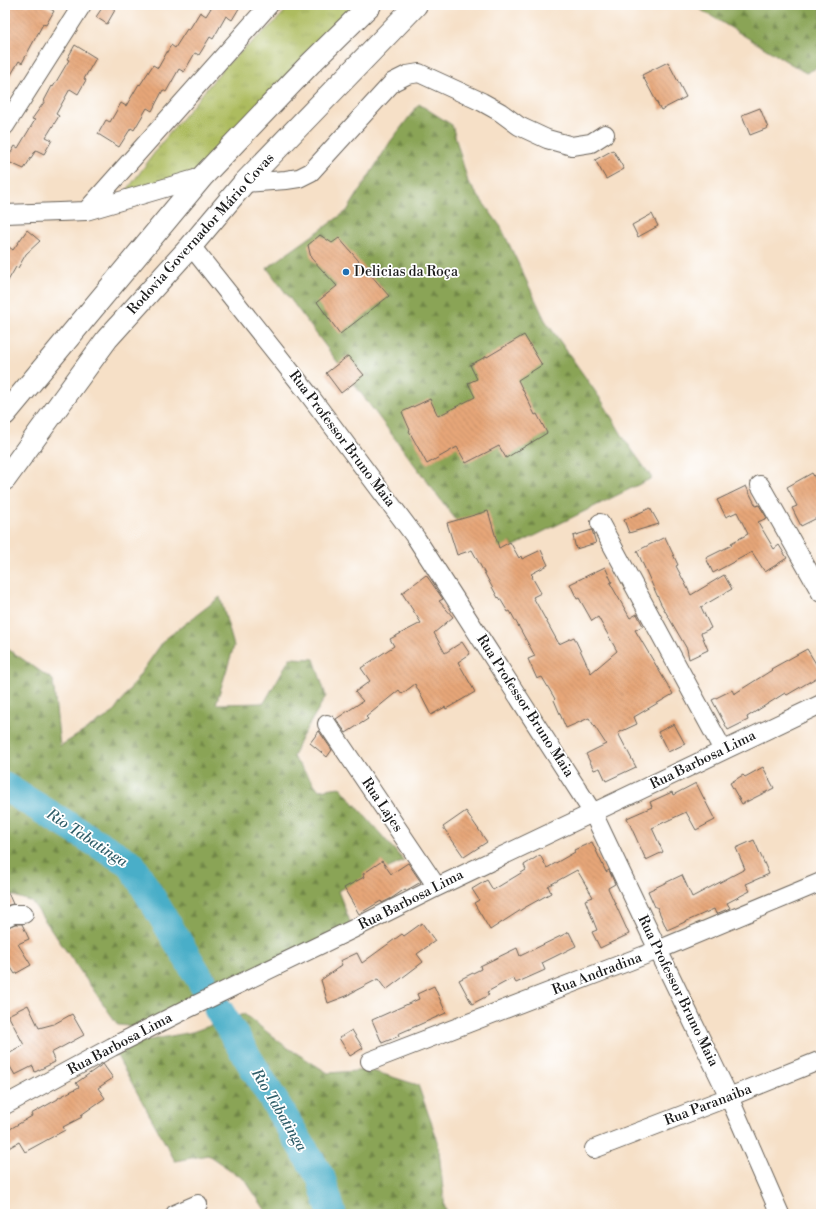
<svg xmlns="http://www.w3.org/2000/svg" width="826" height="1219" font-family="'Libre Bodoni',serif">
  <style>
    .grass { fill: url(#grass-tufts); stroke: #646c3e }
    .forest { fill: url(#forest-firs); stroke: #536039 }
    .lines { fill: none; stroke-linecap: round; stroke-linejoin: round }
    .river { stroke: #49aec8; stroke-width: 29 }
    .building { fill: url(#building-back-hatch) }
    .minor-casing { stroke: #686158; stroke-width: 20 }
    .highway-casing { stroke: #686158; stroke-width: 24 }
    .minor { stroke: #fff; stroke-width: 18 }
    .highway { stroke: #fff; stroke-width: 22 }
    .poi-dot { fill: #1f6fb2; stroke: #fff; stroke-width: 1.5 }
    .labels { text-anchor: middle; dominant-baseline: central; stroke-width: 3.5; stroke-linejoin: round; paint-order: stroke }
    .street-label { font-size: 14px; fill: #1c1c1c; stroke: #fff }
    .poi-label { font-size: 14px; fill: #1c1c1c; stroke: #fff; text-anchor: start }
    .water-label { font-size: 15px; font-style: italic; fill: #305e69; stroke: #fff }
  </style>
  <defs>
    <pattern id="grass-tufts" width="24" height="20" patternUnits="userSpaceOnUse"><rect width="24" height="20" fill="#adbc5f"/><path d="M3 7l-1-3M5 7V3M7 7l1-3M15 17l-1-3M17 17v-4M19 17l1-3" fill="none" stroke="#94a152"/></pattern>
    <pattern id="forest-firs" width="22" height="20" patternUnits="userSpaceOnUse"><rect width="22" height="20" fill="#8aa456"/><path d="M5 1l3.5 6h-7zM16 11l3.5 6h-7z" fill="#708546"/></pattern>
    <pattern id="building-back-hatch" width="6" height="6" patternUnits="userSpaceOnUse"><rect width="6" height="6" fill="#e6a678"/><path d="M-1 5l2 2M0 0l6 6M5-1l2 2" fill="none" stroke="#c58e67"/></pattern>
  </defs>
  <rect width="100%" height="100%" fill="#fff"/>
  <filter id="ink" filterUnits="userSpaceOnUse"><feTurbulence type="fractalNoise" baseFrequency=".025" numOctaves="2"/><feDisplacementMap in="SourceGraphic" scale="8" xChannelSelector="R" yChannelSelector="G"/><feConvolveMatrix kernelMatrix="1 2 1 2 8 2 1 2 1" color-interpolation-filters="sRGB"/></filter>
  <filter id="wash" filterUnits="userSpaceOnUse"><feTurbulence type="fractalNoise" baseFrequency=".012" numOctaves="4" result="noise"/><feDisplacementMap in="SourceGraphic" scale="16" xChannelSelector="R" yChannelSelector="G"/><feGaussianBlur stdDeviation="0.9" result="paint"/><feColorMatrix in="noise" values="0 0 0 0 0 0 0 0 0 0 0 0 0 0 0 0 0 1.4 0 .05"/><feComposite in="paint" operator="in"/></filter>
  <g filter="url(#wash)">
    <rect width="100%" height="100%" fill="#f6e0c7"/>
    <path class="grass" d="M291,5H366L202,177L119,201L164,140L227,64L275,22Z"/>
    <path class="forest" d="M693,5H821V66L806,73Z
      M419,104L452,125L468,182L501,227L545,320L602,401L625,440L652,478L486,560L267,268L347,211L390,142Z
      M220,597L234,646L216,704L264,703L290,658L314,659L326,696L300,740L293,757L319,790L340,787L404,861L338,891L353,929L151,1028L118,1025L32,902L5,893V647L53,680L60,746L113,713L164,640Z
      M244,1014L285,1046L328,1073L370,1070L418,1085L438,1141L445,1209L449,1214H268L245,1180L208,1155L175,1161L112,1047L192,1032Z"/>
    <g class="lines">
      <path class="river" d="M5,787L131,864L205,987
        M218,1009L321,1178L332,1214"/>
    </g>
    <g id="blocks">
      <path class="building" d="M5,5H43L54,11L46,25L43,24L22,63L19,61L5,85Z
        M104,5H109L115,10L107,24L96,17Z
        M207,5H241L232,20L226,16L213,39L210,37L199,55L195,53L184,72L179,69L166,92L163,90L152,111L147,108L134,130L131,128L119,147L98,134L106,120L110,122L121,103L126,106L139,84L140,85L153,65L158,68L171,45L175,48L187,29L189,30L200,12L206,16L211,8Z
        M75,45L96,58L84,79L86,80L78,94L70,89L56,114L59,116L46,137L52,140L44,154L36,150L24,169L6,161L15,146L18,148L35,120L32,119L45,101H44L52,86L53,87L69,60L67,59Z
        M668,62L686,97L661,110L642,75Z
        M760,108L768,128L750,135L742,115Z
        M613,150L624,169L606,179L595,160Z
        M652,214L658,226L638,237L632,225Z
        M27,230L40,241L26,254L18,268L16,267L5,286V244L13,250Z
        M320,235L332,243L339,238L389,296L340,334L317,302L337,286L311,258L308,245Z
        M524,335L542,365L518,380L535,415L537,414L547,433L506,458L499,446L466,463L457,447L427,464L409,431L410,430L402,412L430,399L438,416L475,397L468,383L477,379L470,365L487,356V357Z
        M348,356L364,375L341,393L326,373Z
        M812,473L821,488L816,490L821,500V516L801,526L792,508L797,506L787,487Z
        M746,486L756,506L759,505L767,518L758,522L774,549L779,545L787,558L765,572L752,552L713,573L706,558L732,545L731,543L748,534L737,512L726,517L717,500Z
        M650,508L659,524L629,533L624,520Z
        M488,511L499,548L510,542L519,558L521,556L522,559L541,550L548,565L531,574L533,576L532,577L541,593L533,597L559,644L574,637L591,673L617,651L598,617L592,621L579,598L577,599L570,584L605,567L612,582L610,583L630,618L637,614L643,626L635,630L673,694L634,717L637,724L618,733L636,767L606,781L600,768L594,770L586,754L606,744L589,718L566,728L554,700L555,699L542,677L537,679L528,659L535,656L510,611L508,612L499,597L498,598L472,550L457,555L447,523Z
        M592,530L596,543L576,549L573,536Z
        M665,537L678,565L676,566L691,595L724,575L732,589L701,607L711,628L701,633L708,650L689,659L687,649L661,604L637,551Z
        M426,575L443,599L439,601L453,617L434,633L445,653L462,642L470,654L458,662L475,692L446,709L445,707L431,715L415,684L402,694L399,690L366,717L368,719L346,733L336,719L363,701L355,692L370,681L361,668L394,646L390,639L421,623L402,593Z
        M807,649L821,672V675L787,695L785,693L747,717L748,720L728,730L712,700L732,690L734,694L772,670L771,669Z
        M674,724L685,744L668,752L658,732Z
        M319,731L332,750L327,757L310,743Z
        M763,767L774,788L742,804L730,783L743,775L745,777Z
        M696,783L715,820L696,830L686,812L652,828L663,852L646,860L627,818L652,807L650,802L672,792L673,795Z
        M466,811L487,842L464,857L443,827Z
        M754,840L769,874L746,884L750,891L727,903L730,908L716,914L714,909L667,930L657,907H655L648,891L682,875L692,897L745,869L736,848Z
        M592,842L606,872L609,870L615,884L608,888L629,934L600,948L592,932L597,930L585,900L593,897L577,870L548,886L551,893L524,908L490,930L474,903L479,900L472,889L487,880L493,890L526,870L524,865L540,855L547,868L575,852L574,850Z
        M382,861L391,874L408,863L421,882L407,890L405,889L392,898L382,903L381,901L359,914L344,888L364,877L363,874Z
        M5,886L13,904L5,906Z
        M422,923L435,941L417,954L423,962L386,990L378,979L349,994V995L328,1003L321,980L342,965L340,961L357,953L362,963L402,934L404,936Z
        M15,924H22L29,939L18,944L31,965L15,974L5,958V928Z
        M569,932L576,946L542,963L545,970L516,983L513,978L487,992L489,995L472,1004L459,980L481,969L480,966L517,948L520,956Z
        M434,986L446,1013L398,1034L399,1036L382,1043L372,1020L419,999L417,994Z
        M28,1005L39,1028L54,1024L72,1014L84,1035L51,1053L55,1062L35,1072L33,1066L15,1075L5,1058V1056L24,1045L8,1015Z
        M352,1030L363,1048L350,1056L339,1038Z
        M103,1064L113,1078L98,1088L105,1098L81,1115L82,1117L63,1127L65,1130L25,1152L19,1142L5,1150V1132L32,1116L31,1114L58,1099V1098L79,1087L76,1083Z"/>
    </g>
  </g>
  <g filter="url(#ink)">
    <use href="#blocks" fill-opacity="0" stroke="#686158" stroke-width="1"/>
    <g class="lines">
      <g class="minor-casing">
        <path id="minor" d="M5,126L82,5
          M244,183L286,180L299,178L311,172L393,82L407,75L419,73L482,102L500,112L519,126L547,139L572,146L591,143L605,134
          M86,211L269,5
          M5,214L86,211L202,177
          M191,246L307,392L416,538L593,813L658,950L729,1097L780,1214
          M760,485L821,593
          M600,523L723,750
          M327,724L437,887
          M5,918L13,914H24
          M370,1061L658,950L821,882
          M5,1105L112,1047L185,1010L353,929L437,887L821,704
          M594,1149L729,1097L821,1060
          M175,1214L198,1204"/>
      </g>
      <g class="highway-casing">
        <path id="highway" d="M5,414L202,177L310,64L370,5
          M5,479L107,339L191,246L244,183L416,5"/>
      </g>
      <use href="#minor" class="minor"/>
      <use href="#highway" class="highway"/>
    </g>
  </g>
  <circle class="poi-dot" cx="346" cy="272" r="4"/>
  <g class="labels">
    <g class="street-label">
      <text transform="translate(201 234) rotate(-48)">Rodovia Governador Mário Covas</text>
      <text transform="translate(342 439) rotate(53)">Rua Professor Bruno Maia</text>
      <text transform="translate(525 706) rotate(57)">Rua Professor Bruno Maia</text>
      <text transform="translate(703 760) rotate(-26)">Rua Barbosa Lima</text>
      <text transform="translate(382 805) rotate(56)">Rua Lajes</text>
      <text transform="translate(411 900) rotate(-27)">Rua Barbosa Lima</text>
      <text transform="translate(597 974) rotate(-21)">Rua Andradina</text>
      <text transform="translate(678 991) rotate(64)">Rua Professor Bruno Maia</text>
      <text transform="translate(120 1044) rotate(-28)">Rua Barbosa Lima</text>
      <text transform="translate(708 1105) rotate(-21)">Rua Paranaiba</text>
    </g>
    <g class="poi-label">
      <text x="354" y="272">Delicias da Roça</text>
    </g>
    <g class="water-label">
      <text transform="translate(87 838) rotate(33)">Rio Tabatinga</text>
      <text transform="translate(279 1110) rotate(59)">Rio Tabatinga</text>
    </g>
  </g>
  <rect width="826" height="1219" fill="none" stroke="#fff" stroke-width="20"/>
</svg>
